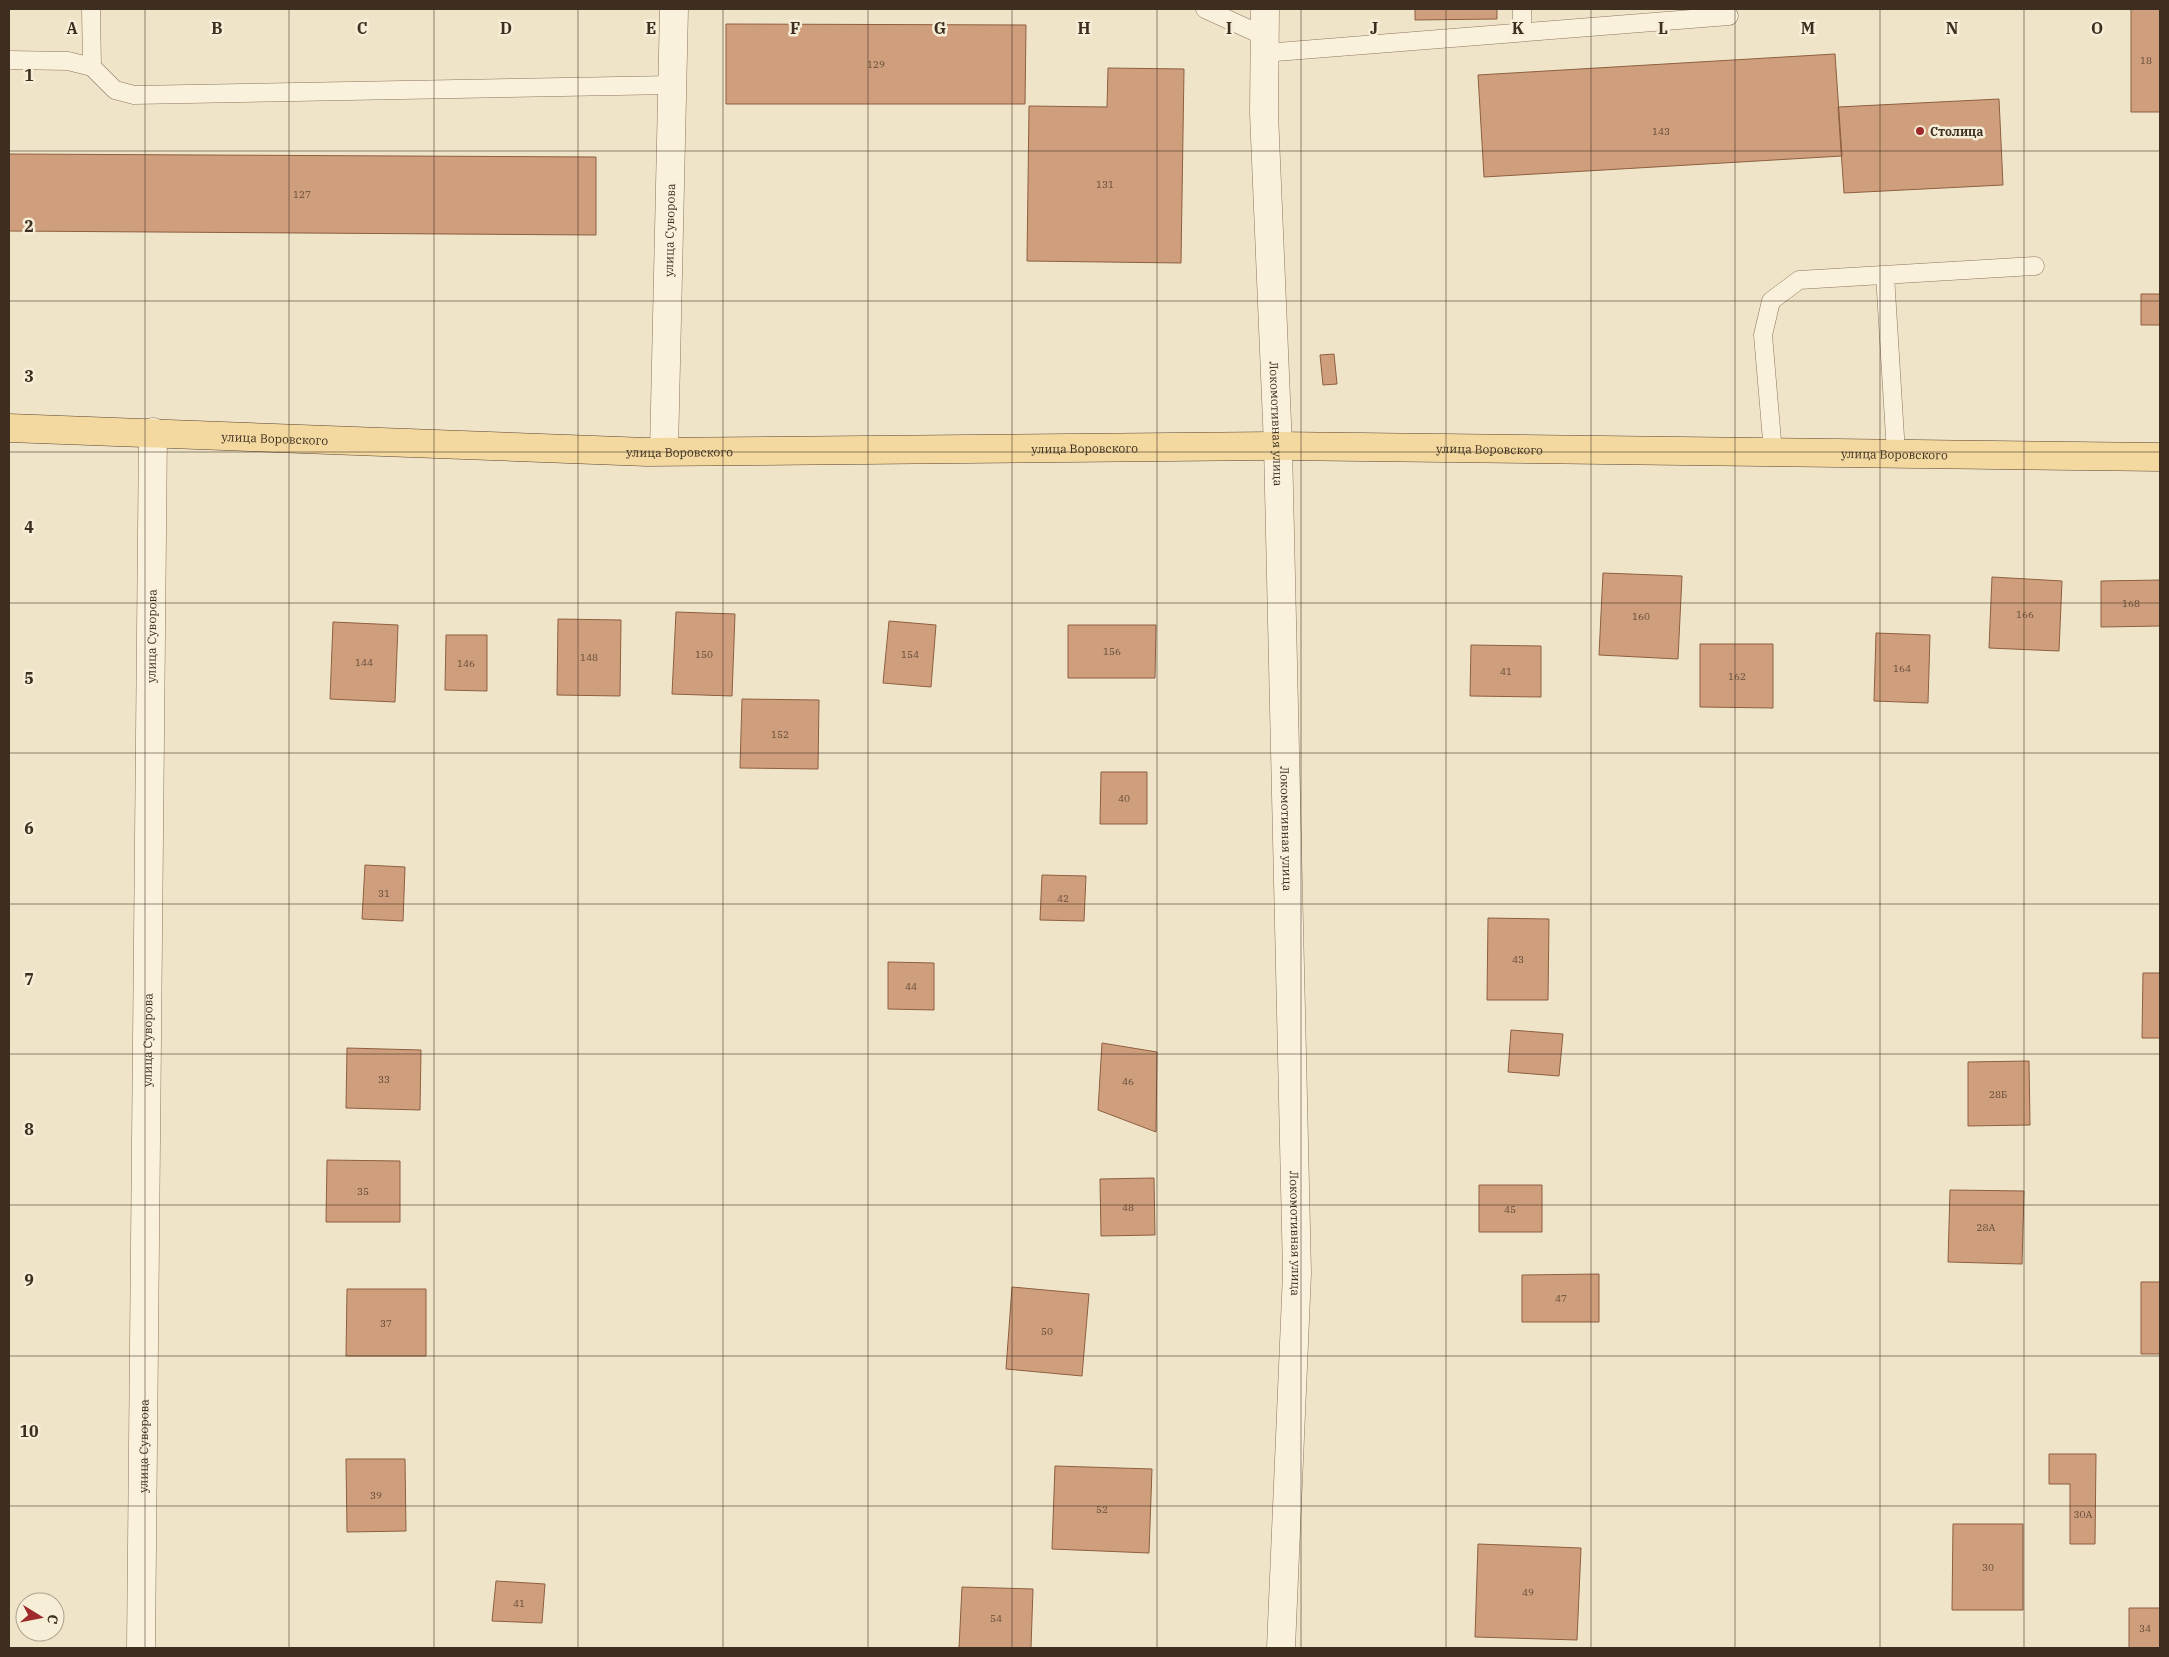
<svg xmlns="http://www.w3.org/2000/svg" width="2169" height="1657" font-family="'IBM Plex Serif',serif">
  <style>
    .building { fill: #cf9f7d; stroke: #8d5f41 }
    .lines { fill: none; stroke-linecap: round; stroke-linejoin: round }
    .lane-casing { stroke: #8d765c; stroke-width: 19 }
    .street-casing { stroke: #8d765c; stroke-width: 29 }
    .primary-casing { stroke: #5b4430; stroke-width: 29 }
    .lane { stroke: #faf1dc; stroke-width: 18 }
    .street { stroke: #faf1dc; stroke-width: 28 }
    .primary { stroke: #f3d9a0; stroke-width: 28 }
    .grid { fill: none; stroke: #3d2e20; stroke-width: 1; stroke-opacity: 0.55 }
    .poi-dot { fill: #9e2a2b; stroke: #f7eed8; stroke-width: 2 }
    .labels { text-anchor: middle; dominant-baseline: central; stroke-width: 5; stroke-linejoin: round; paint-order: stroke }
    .number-label { font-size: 10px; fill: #624a37 }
    .poi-label { font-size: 12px; font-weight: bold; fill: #3d2e20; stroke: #f7eed8; text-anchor: start }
    .street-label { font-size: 12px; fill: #3d2e20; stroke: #f7eed8 }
    .grid-label { font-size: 16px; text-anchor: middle; font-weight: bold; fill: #3d2e20; stroke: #f7eed8; stroke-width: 5; stroke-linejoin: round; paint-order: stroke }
  </style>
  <rect width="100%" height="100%" fill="#f0e4c8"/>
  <path class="building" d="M1415,9H1497V19L1415,20Z
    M2131,9H2160V112H2131Z
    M726,24L1026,25L1025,104H726Z
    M1835,54L1842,156L1484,177L1478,75Z
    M1108,68L1184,69L1181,263L1027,261L1029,106L1107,107Z
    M1999,99L2003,185L1844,193L1838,107Z
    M9,154L596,157V235L9,231Z
    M2141,294H2160V325H2141Z
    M1334,354L1337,384L1323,385L1320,355Z
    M1603,573L1682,576L1678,659L1599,655Z
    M1992,577L2062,581L2059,651L1989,648Z
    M2160,580V626L2101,627V581Z
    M676,612L735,614L732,696L672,694Z
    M558,619L621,620L620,696L557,695Z
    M889,621L936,625L931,687L883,683Z
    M333,622L398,625L395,702L330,699Z
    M1068,625H1156L1155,678H1068Z
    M1876,633L1930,635L1928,703L1874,701Z
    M446,635H487V691L445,690Z
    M1700,644H1773V708L1700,707Z
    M1471,645L1541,646V697L1470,696Z
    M742,699L819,700L818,769L740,768Z
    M1101,772H1147V824H1100Z
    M365,865L405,867L403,921L362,919Z
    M1042,875L1086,876L1084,921L1040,920Z
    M1488,918L1549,919L1548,1000H1487Z
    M888,962L934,963V1010L888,1009Z
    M2143,973H2160V1038H2142Z
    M1511,1030L1563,1034L1559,1076L1508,1072Z
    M1102,1043L1157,1052L1156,1132L1098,1110Z
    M347,1048L421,1050L420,1110L346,1108Z
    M2029,1061L2030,1125L1968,1126V1062Z
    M327,1160L400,1161V1222H326Z
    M1154,1178L1155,1235L1101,1236L1100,1179Z
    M1479,1185H1542V1232H1479Z
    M1950,1190L2024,1191L2022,1264L1948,1262Z
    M1599,1274V1322H1522V1275Z
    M2141,1282H2160V1354H2141Z
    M1012,1287L1089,1294L1082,1376L1006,1369Z
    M347,1289H426V1356H346Z
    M2049,1454H2096L2095,1544H2070V1484H2049Z
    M346,1459H405L406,1531L347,1532Z
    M1055,1466L1152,1469L1149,1553L1052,1549Z
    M1953,1524H2023V1610H1952Z
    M1478,1544L1581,1548L1577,1640L1475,1637Z
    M496,1581L545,1584L542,1623L492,1621Z
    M962,1587L1033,1589L1031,1648H959Z
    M2129,1608H2160V1648H2129Z"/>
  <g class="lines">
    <g class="lane-casing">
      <path id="lane" d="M91,9L92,67
        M1205,9L1264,36
        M1522,32V9
        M1264,53L1729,16
        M9,60L68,61L92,67L115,90L134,95L672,85
        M1885,275L1896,453
        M1773,452L1763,335L1771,301L1799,280L2035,266"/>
    </g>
    <g class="street-casing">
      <g id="street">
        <path id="s1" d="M1265,9L1264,113L1278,446L1297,1273L1281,1648"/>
        <path id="s2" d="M664,451L674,9"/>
        <path id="s3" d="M141,1648L153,432"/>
      </g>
    </g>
    <g class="primary-casing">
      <g id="primary">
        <path id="s4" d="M9,428L647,452L1278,446L2160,457"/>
      </g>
    </g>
    <use href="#lane" class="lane"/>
    <use href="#street" class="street"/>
    <use href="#primary" class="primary"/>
  </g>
  <path class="grid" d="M145,9V1648M289,9V1648M434,9V1648M578,9V1648M723,9V1648M868,9V1648M1012,9V1648M1157,9V1648M1301,9V1648M1446,9V1648M1591,9V1648M1735,9V1648M1880,9V1648M2024,9V1648M9,151H2160M9,301H2160M9,452H2160M9,603H2160M9,753H2160M9,904H2160M9,1054H2160M9,1205H2160M9,1356H2160M9,1506H2160"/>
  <circle class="poi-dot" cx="1920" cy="131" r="5"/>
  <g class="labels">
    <g class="number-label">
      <text x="2146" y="60">18</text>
      <text x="876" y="64">129</text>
      <text x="1661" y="131">143</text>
      <text x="1105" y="184">131</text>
      <text x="302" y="194">127</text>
      <text x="2131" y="603">168</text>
      <text x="2025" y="614">166</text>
      <text x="1641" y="616">160</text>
      <text x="1112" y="651">156</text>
      <text x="704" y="654">150</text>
      <text x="910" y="654">154</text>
      <text x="589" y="657">148</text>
      <text x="364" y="662">144</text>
      <text x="466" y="663">146</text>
      <text x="1902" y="668">164</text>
      <text x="1506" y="671">41</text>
      <text x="1737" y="676">162</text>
      <text x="780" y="734">152</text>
      <text x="1124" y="798">40</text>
      <text x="384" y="893">31</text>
      <text x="1063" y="898">42</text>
      <text x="1518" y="959">43</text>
      <text x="911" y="986">44</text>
      <text x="384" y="1079">33</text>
      <text x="1128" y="1081">46</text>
      <text x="1998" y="1094">28Б</text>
      <text x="363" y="1191">35</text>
      <text x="1128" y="1207">48</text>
      <text x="1510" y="1209">45</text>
      <text x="1986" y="1227">28А</text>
      <text x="1561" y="1298">47</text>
      <text x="386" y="1323">37</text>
      <text x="1047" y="1331">50</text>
      <text x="376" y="1495">39</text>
      <text x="1102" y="1509">52</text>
      <text x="2083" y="1514">30А</text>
      <text x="1988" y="1567">30</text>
      <text x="1528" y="1592">49</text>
      <text x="519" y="1603">41</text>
      <text x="996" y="1618">54</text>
      <text x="2145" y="1628">34</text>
    </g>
    <g class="poi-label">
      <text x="1930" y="131">Столица</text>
    </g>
    <g class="street-label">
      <text stroke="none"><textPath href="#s2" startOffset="221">улица Суворова</textPath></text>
      <text stroke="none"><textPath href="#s1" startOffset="415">Локомотивная улица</textPath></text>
      <text stroke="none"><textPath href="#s4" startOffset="266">улица Воровского</textPath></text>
      <text stroke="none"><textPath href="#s4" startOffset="1076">улица Воровского</textPath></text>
      <text stroke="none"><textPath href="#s4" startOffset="1481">улица Воровского</textPath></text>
      <text stroke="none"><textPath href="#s4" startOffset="671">улица Воровского</textPath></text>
      <text stroke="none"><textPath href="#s4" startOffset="1886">улица Воровского</textPath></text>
      <text stroke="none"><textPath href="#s3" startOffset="1012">улица Суворова</textPath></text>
      <text stroke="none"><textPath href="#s1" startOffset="820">Локомотивная улица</textPath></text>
      <text stroke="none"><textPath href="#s3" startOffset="608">улица Суворова</textPath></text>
      <text stroke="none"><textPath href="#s1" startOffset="1225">Локомотивная улица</textPath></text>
      <text stroke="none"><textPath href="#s3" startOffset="202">улица Суворова</textPath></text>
    </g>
  </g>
  <g class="grid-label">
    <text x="72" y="34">A</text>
    <text x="217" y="34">B</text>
    <text x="362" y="34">C</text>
    <text x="506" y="34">D</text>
    <text x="651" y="34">E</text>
    <text x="795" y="34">F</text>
    <text x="940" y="34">G</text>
    <text x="1084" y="34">H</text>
    <text x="1229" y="34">I</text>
    <text x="1374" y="34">J</text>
    <text x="1518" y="34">K</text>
    <text x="1663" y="34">L</text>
    <text x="1808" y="34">M</text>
    <text x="1952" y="34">N</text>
    <text x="2097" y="34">O</text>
    <text x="29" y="81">1</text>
    <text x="29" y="232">2</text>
    <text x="29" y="382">3</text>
    <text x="29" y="533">4</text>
    <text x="29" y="684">5</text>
    <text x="29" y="834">6</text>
    <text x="29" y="985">7</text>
    <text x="29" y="1135">8</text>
    <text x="29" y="1286">9</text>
    <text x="29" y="1437">10</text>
  </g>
  <rect width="2169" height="1657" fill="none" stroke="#3d2e20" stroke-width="20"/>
  <g transform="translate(40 1617) rotate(100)"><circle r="24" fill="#f7eed8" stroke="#ada18e"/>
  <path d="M0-4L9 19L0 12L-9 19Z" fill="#9e2a2b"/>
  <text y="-8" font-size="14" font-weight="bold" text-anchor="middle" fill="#3d2e20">С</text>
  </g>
</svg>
